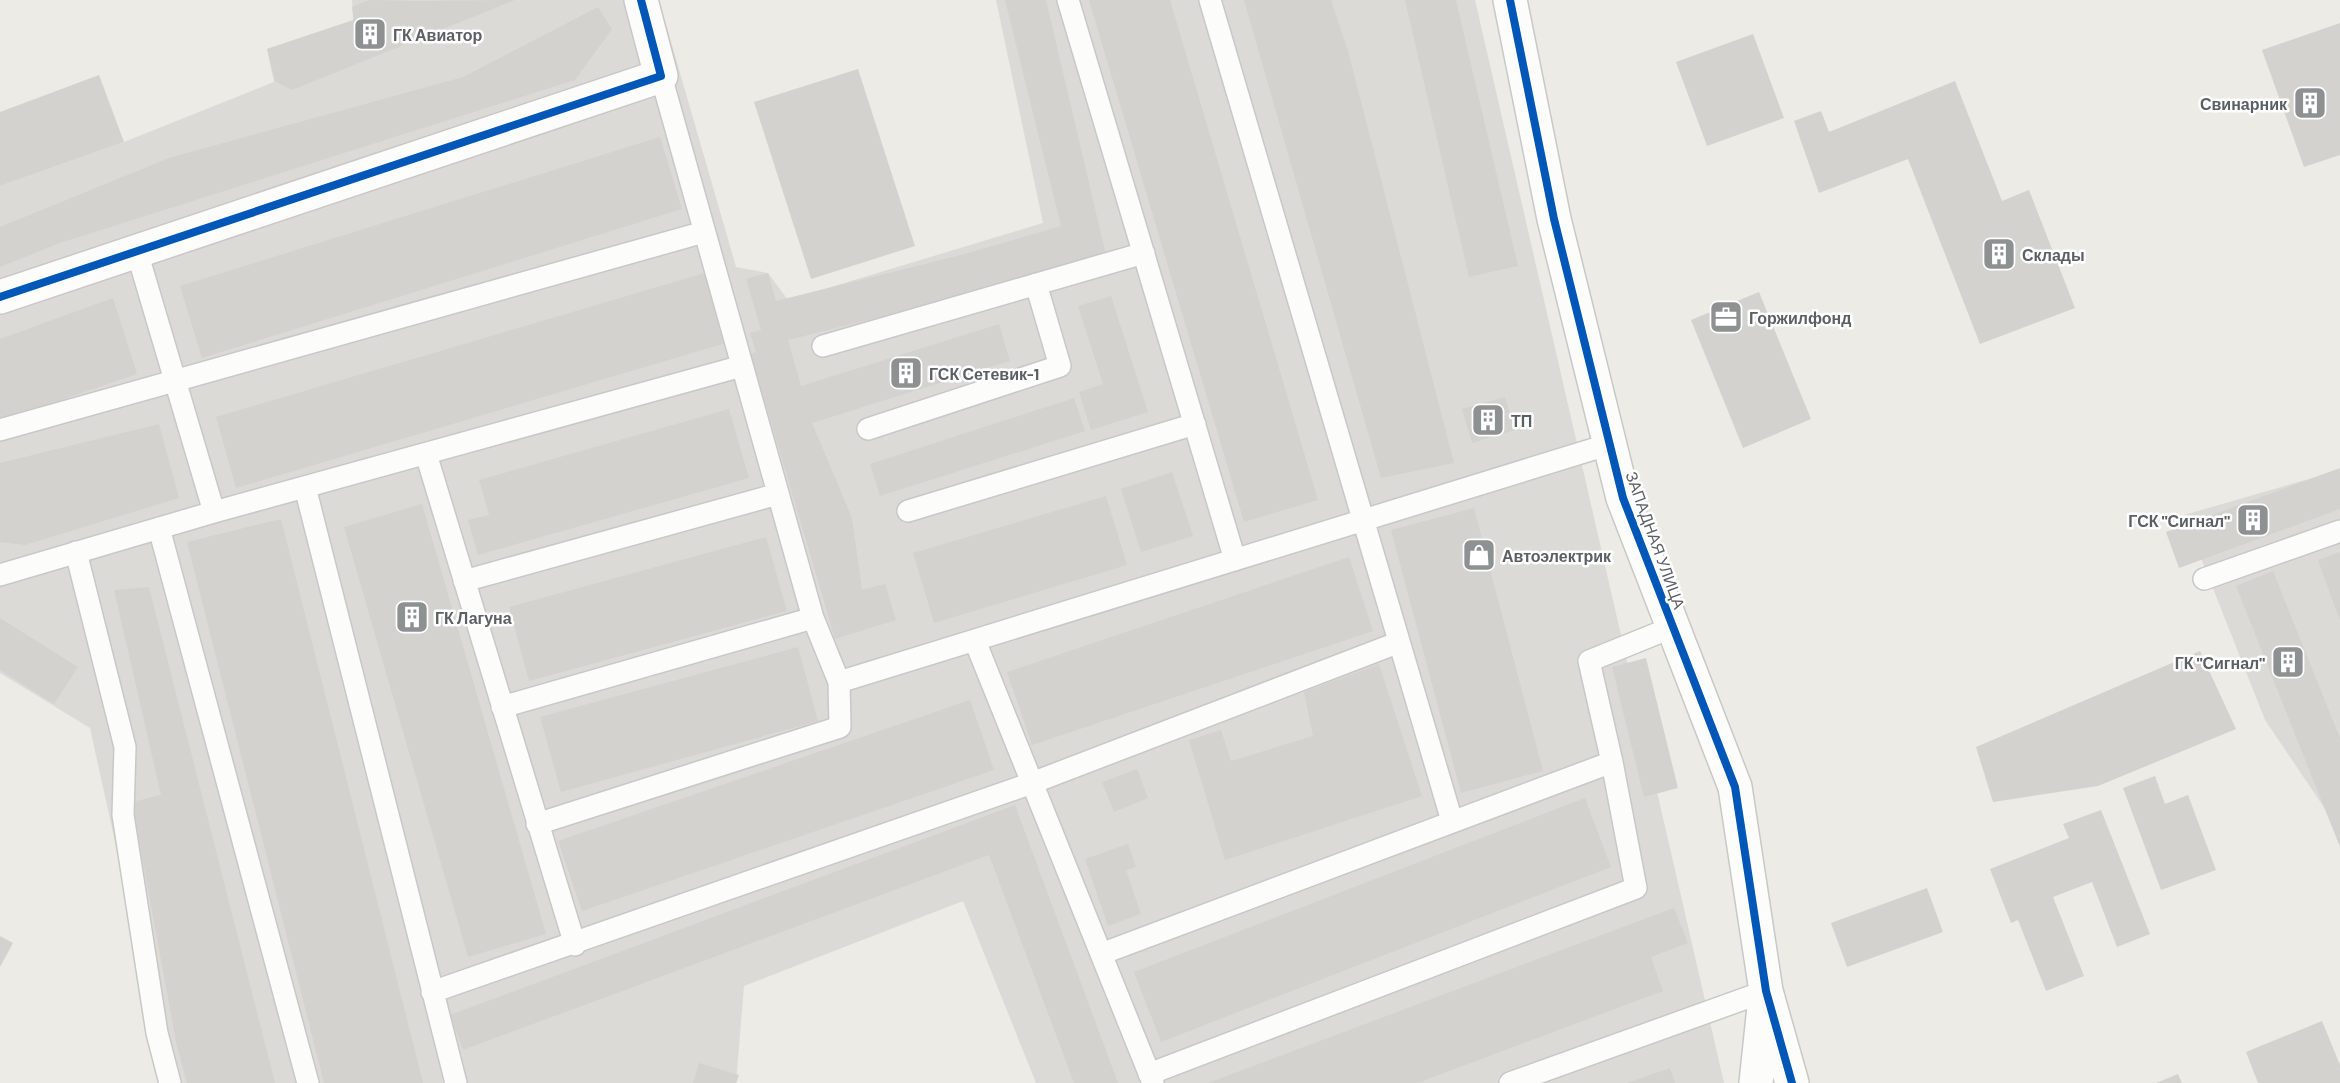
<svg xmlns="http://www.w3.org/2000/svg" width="2340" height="1083" font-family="Barlow,sans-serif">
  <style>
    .industrial { fill: #dcdad6 }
    .building { fill: #d3d2cf }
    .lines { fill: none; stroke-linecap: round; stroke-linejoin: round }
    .service-casing { stroke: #c8c8c7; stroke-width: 24 }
    .minor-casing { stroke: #c8c8c7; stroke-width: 36 }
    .service { stroke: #fcfcfb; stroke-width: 21 }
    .minor { stroke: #fcfcfb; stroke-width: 33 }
    .cycleway-casing { stroke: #fff; stroke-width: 11 }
    .cycleway { stroke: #0057b8; stroke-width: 8 }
    .labels { text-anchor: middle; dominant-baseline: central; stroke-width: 5; stroke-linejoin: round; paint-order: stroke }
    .poi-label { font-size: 16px; font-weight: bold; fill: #5b6065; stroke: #fff; text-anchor: start }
    .street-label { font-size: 16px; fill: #5b6065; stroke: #fff }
  </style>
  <rect width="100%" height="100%" fill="#ecebe6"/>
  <path class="industrial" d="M352,0H659L736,267L768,273L788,300L1043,223L996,0H1475L1724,1083H1036L963,901L744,986L736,1083H168L90,728L0,673V186L124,142L274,82L267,49L353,20Z
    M2340,470V831L2265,720L2184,515Z"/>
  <path class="building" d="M369,0L419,1L515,0L292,90L275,81L267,49L354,20L352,7Z
    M1005,0H1046L1106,255L973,294L788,340L801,386L999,324L1010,361L812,423L852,518L862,590L885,584L896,620L835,639L751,354L756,352L750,333L761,330L746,279L768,273L776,301L961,255L1061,226Z
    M1089,0H1170L1318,500L1244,522Z
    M1244,0H1331L1348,51L1454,463L1381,478Z
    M1405,0H1456L1518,266L1469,277Z
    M598,7L612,29L575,80L60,243L0,267V227L169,158L463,77Z
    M2340,23V155L2304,167L2262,50Z
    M1753,34L1784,118L1707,146L1676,62Z
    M858,69L915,246L811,279L754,102Z
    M99,75L124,142L0,186V112Z
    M1955,81L2002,201L2029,190L2075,308L1980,344L1908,159L1819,193L1794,121L1821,111L1829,132Z
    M660,137L682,209L202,358L180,286Z
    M705,273L726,343L236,488L216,417Z
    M1759,292L1811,419L1743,448L1691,320Z
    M1111,296L1148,412L1091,430L1079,392L1103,384L1078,306Z
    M113,298L137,374L0,421V339Z
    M1505,397L1515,430L1472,443L1462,409Z
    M1074,398L1085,431L880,496L870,464Z
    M729,409L749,478L478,555L468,520L489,515L479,480Z
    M159,424L179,498L25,545L0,542V463Z
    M2340,468V509L2179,568L2166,532Z
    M1172,472L1193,536L1141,552L1121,489Z
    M1106,496L1127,565L934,623L913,553Z
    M422,504L546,934L468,957L344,527Z
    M1474,508L1543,771L1461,793L1391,530Z
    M281,519L423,1083H324L187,542Z
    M766,537L787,611L529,681L509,607Z
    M2340,552V621L2318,560Z
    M1349,557L1373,631L1032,745L1007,672Z
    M2273,571L2340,738V847L2236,586Z
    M149,587L275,1083H187L176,1042L132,802L161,795L114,590Z
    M0,618L78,667L54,704L0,670Z
    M798,647L818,721L561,792L540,717Z
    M2200,651L2236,729L2098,786L1993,802L1976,747Z
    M1646,658L1678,788L1644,797L1612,667Z
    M1379,664L1422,796L1225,860L1189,740L1221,730L1231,761L1313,736L1304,692Z
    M970,700L994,770L582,911L558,841Z
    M1137,769L1148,798L1114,812L1102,782Z
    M2155,776L2165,804L2188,795L2216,870L2161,890L2123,788Z
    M1585,798L1611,867L1161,1042L1134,972Z
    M1015,805L1118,1083H1074L989,855L463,1050L450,1015Z
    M2101,810L2150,934L2117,947L2092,882L2053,897L2084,976L2046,991L2018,920L2011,923L1990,869L2069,838L2063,824Z
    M1128,844L1136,867L1126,870L1141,914L1108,926L1085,859Z
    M1927,888L1943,932L1847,967L1831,923Z
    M1674,908L1688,943L1651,957L1663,991L1417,1083H1208Z
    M0,936L13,943L0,967Z
    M2322,1021L2340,1065V1083H2258L2246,1052Z
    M699,1063L739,1075L736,1083H693Z
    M1670,1068L1675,1083H1627Z
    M2178,1074L2182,1083H2156Z"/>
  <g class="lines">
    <g class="service-casing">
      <path id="service" d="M1068,0L1235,560
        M1210,0L1452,821
        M661,76L813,618L839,682L1610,444
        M137,252L214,512L742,366
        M823,346L1144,253
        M868,429L1060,366L1036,284
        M0,430L704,232
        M426,454L575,945
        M305,487L456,1083
        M908,511L1195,424
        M159,528L308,1083
        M76,552L125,747L123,815L157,1033L170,1083
        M0,575L214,512
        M2204,579L2340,531
        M464,581L778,494
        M975,641L1153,1083
        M502,707L813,618
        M537,824L840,727L839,682
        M1101,954L1612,762
        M432,992L1032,783L1397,643
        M1149,1074L1636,888L1612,762L1589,661L1673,627
        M1510,1083L1766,991"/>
    </g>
    <g class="minor-casing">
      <path id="minor" d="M1510,0L1554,219L1623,498L1735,787L1766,991L1792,1083
        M0,297L661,76L641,0
        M1756,1083L1764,1007"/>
    </g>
    <use href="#service" class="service"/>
    <use href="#minor" class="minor"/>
    <g class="cycleway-casing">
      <path id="cycleway" d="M1510,0L1554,219L1623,498L1735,787L1766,991L1792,1083
        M0,297L661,76L641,0"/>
    </g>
    <use href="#cycleway" class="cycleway"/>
  </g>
  <defs>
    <g id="building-square" transform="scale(1.725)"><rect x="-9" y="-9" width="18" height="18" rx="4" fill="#8e9192" stroke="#fff"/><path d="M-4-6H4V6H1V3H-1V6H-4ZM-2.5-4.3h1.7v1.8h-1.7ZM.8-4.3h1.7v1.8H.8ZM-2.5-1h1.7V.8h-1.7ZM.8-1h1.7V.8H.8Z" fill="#fff"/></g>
    <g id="office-square" transform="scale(1.725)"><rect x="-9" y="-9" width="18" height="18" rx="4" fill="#8e9192" stroke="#fff"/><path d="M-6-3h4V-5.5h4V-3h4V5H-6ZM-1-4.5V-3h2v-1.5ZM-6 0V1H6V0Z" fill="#fff"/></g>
    <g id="shop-square" transform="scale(1.725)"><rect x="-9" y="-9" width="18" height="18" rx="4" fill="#8e9192" stroke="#fff"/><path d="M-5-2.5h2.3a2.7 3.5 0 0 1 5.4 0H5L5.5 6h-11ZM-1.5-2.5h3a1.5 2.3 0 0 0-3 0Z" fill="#fff"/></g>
  </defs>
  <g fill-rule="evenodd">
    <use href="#building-square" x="370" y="34"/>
    <use href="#building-square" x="2310" y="103"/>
    <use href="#building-square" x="1999" y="254"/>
    <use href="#office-square" x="1726" y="317"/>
    <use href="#building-square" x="906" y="373"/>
    <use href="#building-square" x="1488" y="420"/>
    <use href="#building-square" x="2253" y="520"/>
    <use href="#shop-square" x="1479" y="555"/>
    <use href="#building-square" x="412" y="617"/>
    <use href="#building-square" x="2288" y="662"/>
  </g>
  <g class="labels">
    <g class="poi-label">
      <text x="393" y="34">ГК Авиатор</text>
      <text x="2287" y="103" text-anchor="end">Свинарник</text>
      <text x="2022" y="254">Склады</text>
      <text x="1749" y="317">Горжилфонд</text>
      <text x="929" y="373">ГСК Сетевик-1</text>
      <text x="1511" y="420">ТП</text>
      <text x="2230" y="520" text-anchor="end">ГСК "Сигнал"</text>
      <text x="1502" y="555">Автоэлектрик</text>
      <text x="435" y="617">ГК Лагуна</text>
      <text x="2265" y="662" text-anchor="end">ГК "Сигнал"</text>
    </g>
    <g class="street-label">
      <text transform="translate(1656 540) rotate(70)">ЗАПАДНАЯ УЛИЦА</text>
    </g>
  </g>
</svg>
